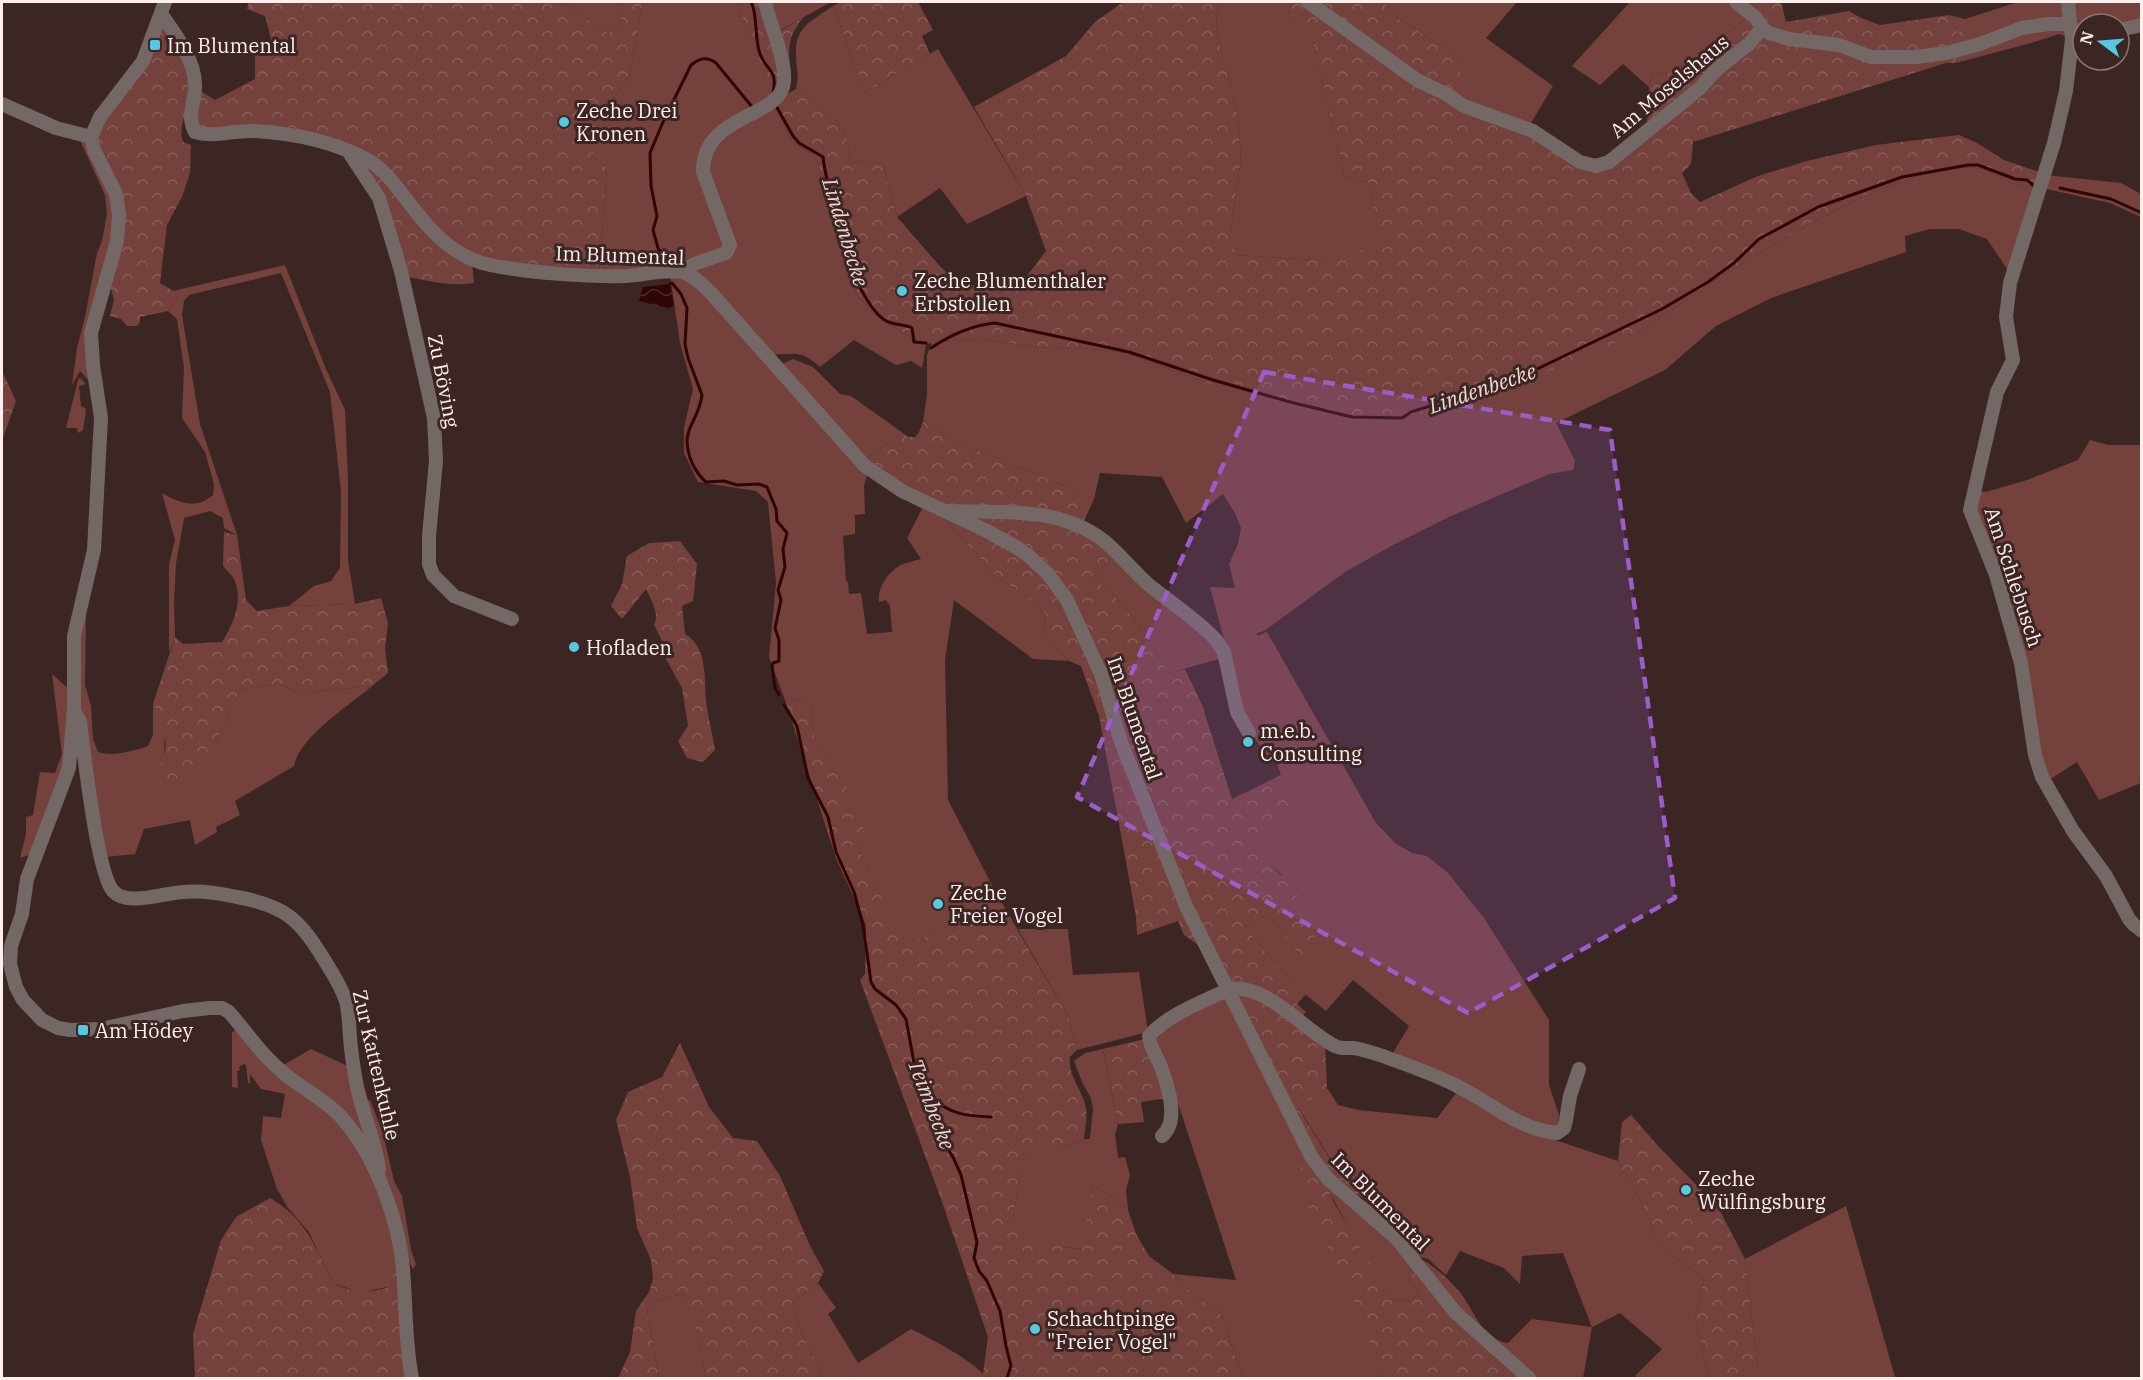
<svg xmlns="http://www.w3.org/2000/svg" width="2143" height="1380" font-family="'IBM Plex Serif',serif">
  <style>
    .grass { fill: #74413d }
    .forest { fill: url(#forest-crowns) }
    .water { fill: url(#water-waves) }
    .lines { fill: none; stroke-linecap: round; stroke-linejoin: round }
    .stream { stroke: #300505; stroke-width: 3 }
    .minor { stroke: #746867; stroke-width: 14 }
    .marked { fill: #9c5dca; fill-opacity: 0.2; stroke: #9c5dca; stroke-width: 4.5; stroke-dasharray: 12 8; stroke-linejoin: round }
    .poi-dot { fill: #56c9e1; stroke: #3c2624; stroke-width: 2 }
    .labels { text-anchor: middle; dominant-baseline: central; stroke-width: 6; stroke-linejoin: round; paint-order: stroke }
    .poi-label { font-size: 20px; fill: #feefed; stroke: #3c2624; text-anchor: start }
    .street-label { font-size: 20px; fill: #feefed; stroke: #3c2624 }
    .water-label { font-size: 21px; font-style: italic; fill: #f3d9d6; stroke: #3c2624 }
  </style>
  <defs>
    <pattern id="forest-crowns" width="20" height="18" patternUnits="userSpaceOnUse" patternTransform="scale(1.5)"><rect width="20" height="18" fill="#74413d"/><path d="M2 6a3 3 0 1 1 6 0M12 15a3 3 0 1 1 6 0" fill="none" stroke="#895d59"/></pattern>
    <pattern id="water-waves" width="16" height="10" patternUnits="userSpaceOnUse" patternTransform="scale(1.5)"><rect width="16" height="10" fill="#300505"/><path d="M0 5q4-4 8 0t8 0" fill="none" stroke="#4f2a2a"/></pattern>
  </defs>
  <rect width="100%" height="100%" fill="#3c2624"/>
  <path class="grass" d="M562,2H623L620,27L608,33Z
    M643,2H736L767,77L782,80L773,102L792,142L815,156L821,172L846,262L857,295L880,319L908,335L915,345L926,344L922,368L911,361L896,365L854,340L820,367C799,348 797,356 772,354L696,276L695,268L729,254L703,153L727,245L709,257L676,266L599,272L607,168L593,156V135L608,106L629,77Z
    M772,2H831L779,31Z
    M1218,2H1290C1289,23 1290,30 1312,36L1345,178L1370,183L1380,247L1315,260L1234,255L1231,227L1241,160L1238,115L1216,30Z
    M1383,2H1517L1486,38L1553,86L1528,128L1464,104L1457,56L1399,19Z
    M1630,2H1732L1749,16L1735,27L1668,74L1653,71L1649,87L1623,64L1600,85L1572,66Z
    M2018,2H2066L2064,19L1985,38L1957,32L1949,15L1965,19Z
    M2071,2H2141V22L2083,24V35L2077,34Z
    M833,6L865,93L938,49L1026,196L967,224L940,188L897,217L883,163L851,161L844,129L797,84C799,75 796,65 796,55C794,27 812,21 833,6Z
    M2065,29L2066,36L2059,34L2031,43L1956,63L1957,52L2015,33Z
    M79,138L85,140L112,199L116,215L89,381L80,371L72,385L77,348L85,317L97,253L102,241L107,214L105,195Z
    M1966,167L1983,169L2011,183L2037,188L2005,280L2007,269L1987,239L1959,229H1930L1905,236L1906,252L1771,298L1716,326L1665,370L1556,423L1575,461L1573,470L1549,474L1451,516L1391,546L1345,572L1264,631L1257,633V636L1267,632L1376,823L1396,844L1412,853L1427,856L1448,873L1484,918L1549,1020V1085L1559,1115L1557,1131L1390,1058L1409,1026L1353,980L1326,1011L1296,987L1245,927L1268,914L1300,957L1281,874L1244,842L1281,775L1273,753L1267,755L1253,736L1244,719L1226,657L1169,673L1127,609L1094,577L1116,551L1213,632L1224,639L1210,587L1235,588L1229,564L1238,544L1241,528L1235,513L1223,494L1186,523L1162,477L1100,473L1094,499L1042,476L961,444L923,422L927,394V355L932,343L972,339L1048,348L1074,347L1127,353L1207,383L1426,419L1643,330L1708,284L1802,228L1871,192L1928,173Z
    M2046,175L2121,183L2141,194V217L2110,203L2042,188Z
    M285,265L326,369L345,410L348,480V560L355,604L289,606L314,586L331,581L340,568L341,491L330,392L281,273L189,295L184,301L182,315L200,424L237,535L224,528L223,518L210,511L184,518L176,564L174,601L175,637L169,653V564L175,540L162,493C180,503 196,510 213,495L214,484L205,452L182,418L184,368L177,319L168,311L180,295L173,291Z
    M670,275L692,280L867,475L864,486L865,514L855,515V534L843,536L846,581L848,582L849,594L861,593L867,634L892,632L890,606L886,600L879,602C877,588 888,572 901,565C907,562 915,561 921,559L907,538L922,509L900,496L938,510L997,578L1024,594L1046,614L1043,632L1069,661L1033,659L954,600L945,660L948,800L996,893L924,937L903,945L860,851L864,816L815,739L810,701L785,700L769,657L776,583L768,502L756,491L698,482L684,453V428L693,389L680,343Z
    M793,359L813,367L840,394L851,396L903,433L864,460L782,364Z
    M80,378L86,384L79,386L81,406L85,408L86,410L83,430L78,433L77,428H66L78,380Z
    M2090,440L2108,445H2141V783L2099,800L2077,762L2046,782L1973,502L1976,490L1986,492L2027,480L2078,460Z
    M86,611L85,685L91,706L93,739L98,752C113,757 133,751 148,746L153,735V704L165,727L164,763L216,742L240,690L278,683L298,693L372,686C349,706 300,736 294,766L235,801L240,815L216,827L217,832L195,845L190,820L144,829L135,854L105,857L81,711L78,705V635Z
    M52,674L71,691L67,769L32,854L20,858L26,834V817L33,815L40,772L55,773L62,754Z
    M1018,929H1068L1073,975L1139,972L1148,1032L1077,1050L1068,1016Z
    M1224,996L1302,1146L1383,1378H1243L1219,1309L1195,1296L1173,1274L1236,1280L1176,1097L1154,1047V1034Z
    M237,1030L345,1126L383,1194L399,1269L394,1270L391,1286L360,1293L333,1283L309,1232L288,1208L277,1189L261,1140L263,1116L281,1118L285,1094L261,1089L250,1074V1083H248L246,1065L244,1064L239,1067L240,1070L237,1071L238,1088L232,1087V1032Z
    M311,1049L350,1067L374,1156L282,1066Z
    M1103,1049L1118,1124L1115,1134L1118,1158L1125,1157L1130,1175L1126,1190L1128,1210L1114,1198L1093,1185L1082,1249L1063,1247L1021,1235L1013,1218L1020,1178L1030,1143L1065,1147L1084,1139H1090L1093,1109L1091,1098L1083,1084L1074,1061L1085,1053Z
    M361,1080L368,1100H370L383,1133L394,1181L402,1196L411,1250L416,1264L413,1269L409,1262L384,1181Z
    M1327,1088L1338,1105L1359,1110L1437,1118L1460,1088L1507,1118L1555,1140L1618,1161L1641,1201L1660,1247L1704,1278L1695,1319L1709,1378H1638L1635,1376L1662,1349L1620,1313L1592,1327L1583,1378H1533L1503,1353L1508,1343L1532,1319L1592,1327L1563,1253L1522,1256L1520,1284L1504,1268L1460,1251L1446,1275L1428,1259L1401,1227L1357,1190L1330,1158L1298,1107Z
    M1326,1185C1345,1201 1406,1245 1409,1269C1409,1270 1408,1278 1408,1278L1419,1292L1411,1301L1390,1299L1354,1239Z
    M1846,1206L1895,1377L1891,1378H1759L1745,1259Z
    M818,1283L836,1308L828,1314L858,1363L911,1329C931,1339 975,1361 986,1378H824L803,1336L791,1304Z
    M683,1294L696,1329L706,1378H659L647,1309L654,1301Z"/>
  <path class="forest" d="M249,2H562L608,33L620,27L623,2H643L629,77L608,106L593,135V156L607,168L599,272L472,263L474,283C450,287 428,281 404,276L381,196L362,153L339,144L200,130L194,113L199,90L215,100L255,79V51L271,39L265,16L247,9Z
    M736,2H772L780,31L803,18C786,39 789,49 790,75L782,80L767,78Z
    M841,2H918L933,30L922,36L930,54L865,93L833,6Z
    M1123,2H1218L1216,30L1238,115L1241,160L1231,227L1235,255L1315,260L1379,246L1370,183L1345,178L1312,37C1290,30 1289,24 1290,2H1383L1399,19L1457,56L1465,104L1595,167L1647,122L1649,87L1653,71L1668,74L1735,27L1749,16L1738,2H1781L1786,22L1849,11L1861,18L1880,25L1949,15L1957,32L1979,29L1985,38L1957,48L1956,63H1946L1693,142L1691,164L1682,173L1691,193L1700,202L1758,176L1807,161L1876,145L1959,135L1977,143L2004,160L2042,173L2037,188L2011,183L1983,169L1966,167L1928,173L1871,192L1802,228L1708,284L1643,330L1563,366L1482,395L1426,419L1383,420L1291,408L1207,383L1127,353L1074,347L1048,348L972,339L915,345L908,335L880,319L857,295L846,262L821,172L815,156L792,142L773,102L796,89L797,84L844,129L851,161L883,163L897,217L938,264L962,288L1005,277L1023,281L1046,251L1026,196L974,107L1066,56L1095,22Z
    M163,21C167,26 172,31 175,36C182,47 193,88 190,100C186,115 178,127 183,142L191,145L190,173L182,197L167,225L160,283L180,295L168,311L140,317V322L137,326H127L121,319L110,316L114,300L109,280L124,229L97,143L98,131Z
    M2,371L16,401L2,441Z
    M923,422L961,444L1042,476L1094,499L1082,525L1116,551L1094,577L1127,609L1169,673L1185,669L1202,705L1232,799L1281,775L1292,813L1244,842C1284,876 1312,899 1317,954L1300,957L1268,914L1245,927L1296,987L1306,994L1297,1004L1306,1012L1299,1020L1233,984L1201,947L1184,935L1178,921L1137,935L1136,916L1099,716L1081,666L1069,661L1043,632L1046,614L1024,594L997,578L938,510L902,488L864,460L903,433L908,437H915L919,432Z
    M224,532L237,535L246,600L257,611L289,606L355,604L381,598L388,623L385,649L388,673L372,686L298,693L278,683L240,690L216,742L177,794L153,776C173,751 166,730 153,704L175,637L183,644L222,642C233,624 243,603 235,581C233,576 226,570 223,566Z
    M680,541L697,564L693,601L682,606L685,634C710,649 703,683 707,708C709,722 713,736 715,750L703,762L687,758L678,741L688,726L682,688L666,659L662,641L654,625C660,614 651,600 646,589L622,619L611,606L622,584L627,556L649,543Z
    M785,700L810,701L815,739L865,816L860,851L903,944L924,937L996,893L1068,1016L1077,1050L1070,1057C1068,1075 1079,1085 1084,1101C1089,1113 1085,1127 1084,1139L1065,1147L1030,1144L1020,1178L1013,1218L1021,1234L1063,1247L1081,1249L1093,1185L1114,1198L1128,1210L1136,1234L1149,1256L1173,1274L1195,1296L1219,1309L1243,1378H986L983,1374L988,1337L940,1196L860,980L865,974L866,925L836,858Z
    M1246,991L1325,1042L1327,1088L1298,1108L1330,1159L1357,1190L1401,1227L1428,1259L1414,1255L1348,1192L1366,1202L1365,1199L1337,1183L1325,1171L1234,994Z
    M1144,1039L1166,1098L1141,1102L1144,1122L1118,1124L1103,1049Z
    M680,1043L709,1107L733,1138L757,1141L780,1176L810,1246L824,1271L818,1283L791,1304L803,1336L824,1378H706L696,1330L683,1294L654,1301L647,1309L659,1378H618L630,1352L636,1311L649,1292L653,1279L651,1260L637,1228L630,1177L616,1120L628,1092L662,1077Z
    M1631,1115L1660,1148L1718,1207L1745,1259L1759,1378H1709L1695,1319L1704,1278L1660,1247L1641,1201L1618,1161L1622,1122Z
    M1310,1159L1318,1173L1324,1177L1334,1203L1390,1299L1411,1301L1419,1292L1408,1278C1413,1242 1366,1234 1360,1209L1393,1237L1433,1289L1477,1337L1526,1378H1383L1352,1296L1292,1175Z
    M270,1198C307,1220 315,1246 333,1283C355,1294 368,1294 391,1286L394,1270L399,1269L409,1378H195L193,1334L221,1240L236,1217Z
    M1422,1260C1435,1266 1448,1279 1458,1290C1473,1307 1482,1341 1508,1343L1503,1353L1479,1332Z"/>
  <path class="water" d="M670,284L674,304L672,309L639,301L643,287Z"/>
  <g class="lines">
    <path class="stream" d="M751,2C758,14 754,37 760,54C767,72 778,69 773,93
      M775,104L793,136L799,143L823,157C826,186 838,211 846,238C850,252 851,266 856,279C861,291 872,310 882,318C890,326 902,323 912,328L914,342L926,343
      M2060,188L2111,199L2142,213
      M668,266L658,248L653,230L657,216L651,186L650,153L663,122L691,65C700,58 707,56 716,63L753,108
      M670,284L672,283L681,294L687,308L685,344L688,358L702,395C698,425 678,428 692,463C696,471 700,477 706,482L724,481L737,485L759,484L767,487L776,509L777,521L787,533L783,549L785,567L778,590L781,600L775,628L779,640V661L773,663L772,666L775,688L779,695
      M931,348C949,336 973,325 995,323L1129,352L1213,380L1290,402L1352,417L1402,418L1411,412L1430,406L1444,398L1468,396L1484,392L1491,383L1535,370L1662,309L1708,282L1734,263L1759,239L1818,207L1902,177L1968,165H1978L2015,179L2027,180L2034,186
      M784,705L797,726L808,778L828,817L836,852L854,892L863,925L871,982L875,989L896,1005L906,1019L915,1068L923,1085L931,1095L939,1116L943,1142L953,1157L961,1175L977,1242L974,1258L979,1271L987,1281L1000,1311L1006,1346L1011,1366L1007,1378
      M933,1097C948,1115 970,1116 991,1117"/>
    <path class="minor" d="M165,2L143,61L100,117L91,137L94,150L116,194L119,215L117,241L91,333L93,365L101,418L94,550L74,636V709L69,768L27,879L22,914L11,946L10,964L16,987L23,1000L42,1020L58,1028L70,1030L101,1029L183,1011L210,1008H222L229,1012C249,1035 263,1057 287,1076C305,1090 327,1101 342,1118C375,1155 399,1220 403,1269C406,1305 405,1343 412,1378
      M1308,2L1417,80L1448,95L1464,106L1533,131L1580,162L1596,166L1609,162L1699,89L1716,70L1750,43L1762,28
      M1736,2L1756,18L1762,28L1769,33L1789,39L1839,45L1871,57H1915L1947,53L1980,44L2022,28L2048,24H2070
      M2068,2L2072,39L2066,91L2054,143L2010,283L2006,317L2013,360L1997,392L1970,510L1996,575L2021,663L2035,755L2042,777L2073,831L2106,876L2129,919L2134,925L2142,931
      M161,14C175,33 196,62 195,86C195,106 186,114 195,132C216,138 232,130 254,131C292,133 334,142 368,160C383,169 393,182 403,195C426,226 451,257 490,265C530,273 587,277 627,276C645,275 664,269 682,272C693,275 703,285 711,293L865,466L902,491L985,530L1016,547L1030,557L1048,574L1067,600L1101,674L1121,742L1186,906L1312,1158L1328,1179L1396,1238L1456,1313L1529,1378
      M2119,30L2142,25
      M2,104L56,128L91,137
      M348,151L379,198L401,271L434,418L436,461L429,536V564L433,575L454,596L512,619
      M682,272L694,264L726,253L730,245L703,172C702,113 781,119 784,82C786,59 770,25 765,2
      M948,511C1001,513 1058,506 1103,540C1119,553 1133,571 1149,585C1171,603 1197,619 1216,640L1224,652L1237,712L1249,733
      M77,716L80,722C84,753 97,873 113,891C127,907 163,893 183,892C201,890 219,893 237,897C286,906 299,919 325,961C333,974 341,986 346,1001C349,1012 349,1026 350,1037C351,1054 354,1071 357,1087C363,1115 376,1142 379,1170
      M1162,1136C1180,1121 1168,1086 1161,1067C1157,1056 1150,1048 1149,1036C1168,1014 1203,1002 1229,989C1267,983 1302,1029 1335,1046C1341,1049 1346,1048 1353,1048C1363,1049 1373,1053 1383,1056C1409,1066 1435,1074 1459,1087C1493,1104 1518,1129 1557,1133L1564,1128L1566,1120L1570,1096L1579,1069"/>
  </g>
  <path class="marked" d="M1264,372L1610,430L1675,898L1468,1013L1077,797Z"/>
  <g class="poi-dot">
    <rect x="149" y="39" width="12" height="12" rx="3"/>
    <circle cx="564" cy="122" r="6"/>
    <circle cx="902" cy="291" r="6"/>
    <circle cx="574" cy="647" r="6"/>
    <circle cx="1248" cy="742" r="6"/>
    <circle cx="938" cy="904" r="6"/>
    <rect x="77" y="1024" width="12" height="12" rx="3"/>
    <circle cx="1686" cy="1190" r="6"/>
    <circle cx="1035" cy="1329" r="6"/>
  </g>
  <g class="labels">
    <g class="poi-label">
      <text x="167" y="45">Im Blumental</text>
      <text x="576" y="110">Zeche Drei<tspan x="576" dy="23">Kronen</tspan></text>
      <text x="914" y="280">Zeche Blumenthaler<tspan x="914" dy="23">Erbstollen</tspan></text>
      <text x="586" y="647">Hofladen</text>
      <text x="1260" y="730">m.e.b.<tspan x="1260" dy="23">Consulting</tspan></text>
      <text x="950" y="892">Zeche<tspan x="950" dy="23">Freier Vogel</tspan></text>
      <text x="95" y="1030">Am Hödey</text>
      <text x="1698" y="1178">Zeche<tspan x="1698" dy="23">Wülfingsburg</tspan></text>
      <text x="1047" y="1318">Schachtpinge<tspan x="1047" dy="23">"Freier Vogel"</tspan></text>
    </g>
    <g class="street-label">
      <text transform="translate(1669 86) rotate(-40)">Am Moselshaus</text>
      <text transform="translate(620 255) rotate(2)">Im Blumental</text>
      <text transform="translate(444 381) rotate(79)">Zu Böving</text>
      <text transform="translate(2014 577) rotate(72)">Am Schlebusch</text>
      <text transform="translate(1135 718) rotate(71)">Im Blumental</text>
      <text transform="translate(377 1065) rotate(77)">Zur Kattenkuhle</text>
      <text transform="translate(1381 1201) rotate(45)">Im Blumental</text>
    </g>
    <g class="water-label">
      <text transform="translate(846 232) rotate(73)">Lindenbecke</text>
      <text transform="translate(1482 388) rotate(-19)">Lindenbecke</text>
      <text transform="translate(932 1104) rotate(69)">Teimbecke</text>
    </g>
  </g>
  <rect width="2143" height="1380" fill="none" stroke="#feefed" stroke-width="6"/>
  <g transform="translate(2101 42) rotate(286)"><circle r="28" fill="#3c2624" stroke="#8a7674" stroke-width="1.5"/>
  <path d="M0-4.5L10 22L0 15L-10 22Z" fill="#56c9e1"/>
  <text y="-9" font-size="16" font-weight="bold" text-anchor="middle" fill="#feefed">N</text>
  </g>
</svg>
